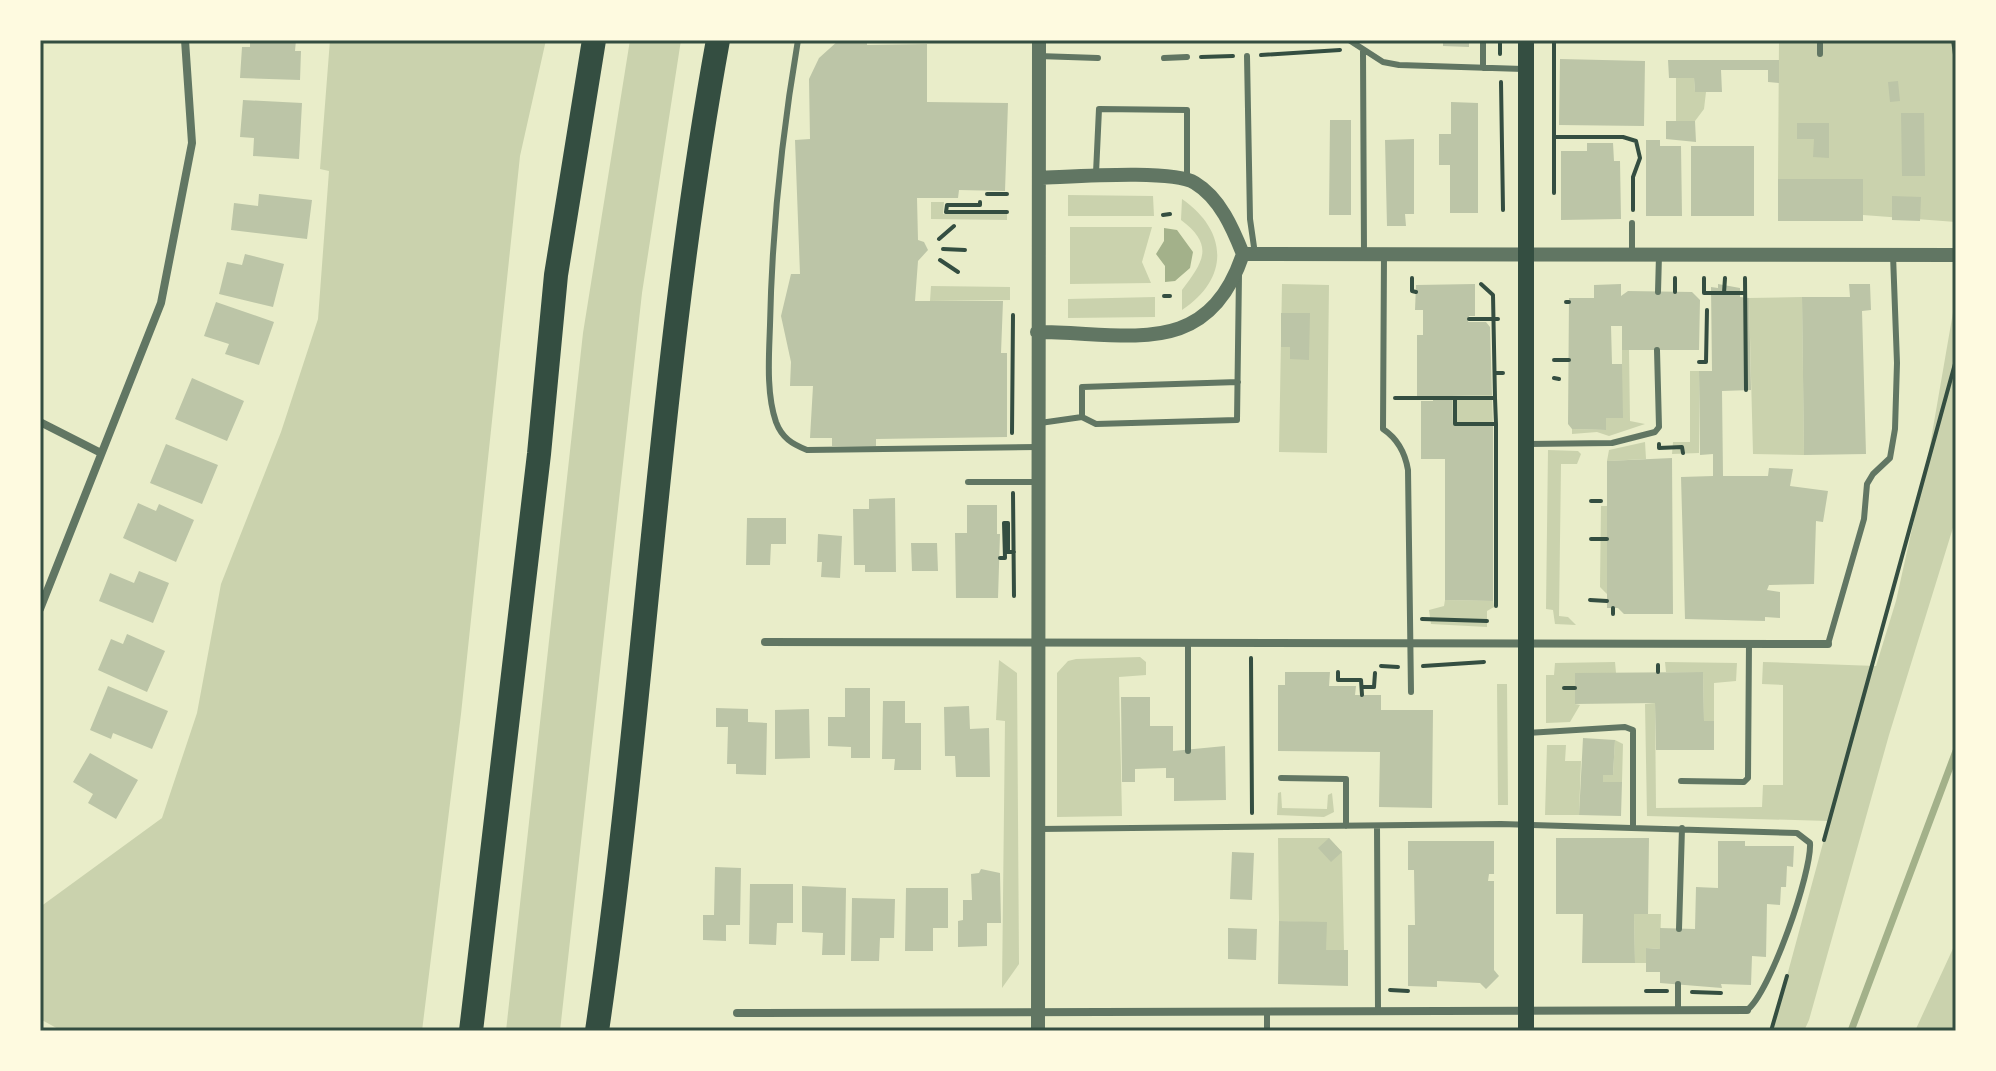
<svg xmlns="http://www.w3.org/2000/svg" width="1996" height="1071" font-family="Rubik,sans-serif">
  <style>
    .green { fill: #cad2ad }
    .water { fill: #a3b18a }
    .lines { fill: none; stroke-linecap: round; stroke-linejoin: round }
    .stream { stroke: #a3b18a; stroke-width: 7 }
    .building { fill: #bcc5a7 }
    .path { stroke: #344e41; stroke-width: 4 }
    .service { stroke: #617663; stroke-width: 6 }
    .minor { stroke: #617663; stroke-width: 8 }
    .tertiary { stroke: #617663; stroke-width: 14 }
    .secondary { stroke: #344e41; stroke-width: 16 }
    .motorway { stroke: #344e41; stroke-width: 24 }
    .neatline { fill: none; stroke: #344e41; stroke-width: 3 }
  </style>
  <rect width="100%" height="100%" fill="#e9edc9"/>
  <path class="green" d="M330,40H546L520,156L461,714L422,1031H62L40,1019V907L162,818L197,713L221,584L281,432L318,319L329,171L320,169Z
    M630,40H681L642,293L560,1031H506L583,333Z
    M1779,40H1956V222L1863,215V179H1778Z
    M1676,78H1694L1695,92H1706L1704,109L1695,121H1676Z
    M1068,195L1153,196L1154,216H1068Z
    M1182,199C1228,231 1230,278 1182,310V290C1202,263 1216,246 1181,220Z
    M931,202H944L943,214H1007V220L931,219Z
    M1070,227H1152L1142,262L1151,283L1070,284Z
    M1282,284L1329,285L1327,453L1279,452Z
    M931,286L1010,287V300L930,301Z
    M1956,295V518L1889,735L1809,1020L1804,1031H1772L1829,821L1647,816L1645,704L1655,703L1656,808L1762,807L1763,785H1783V685L1762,684L1763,662L1876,666L1896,601L1928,457Z
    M1155,297V317L1068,318V299Z
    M1802,297L1804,455L1753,454L1749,298Z
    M1622,350H1629L1630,421L1645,424L1609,436L1597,432L1572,434V429L1605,430L1606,418H1622Z
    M1690,371H1699V453L1672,454L1673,442H1690Z
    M1492,395L1493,426H1453L1452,396Z
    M1645,442L1646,459L1607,461L1609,450Z
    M1548,450L1578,451L1581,454L1577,464H1561L1559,616L1568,617L1576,625L1555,624L1553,610L1546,609Z
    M1601,506H1607V594L1600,587Z
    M1445,600L1493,601L1494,607L1487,611V627L1431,624L1429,610L1444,606Z
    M1140,657L1146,662V675L1119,677L1122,816L1057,817V673L1068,661L1076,659Z
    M999,660L1017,673L1019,964L1002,988L1005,721L996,720Z
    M1615,662L1616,673H1575V704L1580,705L1570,722L1546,723V675H1554L1555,663Z
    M1665,662L1737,663L1736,681L1714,683V721H1704L1703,672H1666Z
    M1497,684H1507L1508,805H1498Z
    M1615,740L1623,744L1622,782H1603V775H1613Z
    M1547,745H1566L1565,761H1581L1579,815H1545Z
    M1281,792L1282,808L1327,809L1328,795L1332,793L1334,812L1324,817L1277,815L1278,793Z
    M1278,838H1329L1342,852L1344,950H1326V923L1279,921Z
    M1634,914H1661L1660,949L1646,948V963H1635Z
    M1956,942V1031H1915Z"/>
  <path class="water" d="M1164,228L1177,230L1193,252L1190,268L1175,281L1165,282V266L1156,254L1164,241Z"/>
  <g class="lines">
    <path class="stream" d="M1851,1031L1956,751"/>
  </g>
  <path class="building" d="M250,40H296L295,51H301L300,80L240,78L242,47H250Z
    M839,40H867V45L927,44V102L1008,103L1005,191L959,190L958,198H917L918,240L924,242L928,250L918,261L915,301H1003L1001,353H1007V437L876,439V446H832V438H810L813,386H790L791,362L781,316L791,274H800L795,140L810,139L809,79L819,58Z
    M1443,40H1469V47L1443,46Z
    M1560,59L1645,61L1644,126L1559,125Z
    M1668,60H1779V83L1768,82V70H1721L1722,92H1695L1694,78H1669Z
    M1898,81L1900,101L1890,102L1888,82Z
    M243,100L302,103L299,159L253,156L254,138L240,137Z
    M1451,102L1478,103V213H1450V165H1439V134H1451Z
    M1901,113H1924L1925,176H1902Z
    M1330,120H1351V215H1329Z
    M1666,121H1695L1696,142L1666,139Z
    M1797,123H1829V158L1813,157L1814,139H1797Z
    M1414,139V214H1405L1406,226H1387L1385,140Z
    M1646,140H1660V146H1681L1682,216H1646Z
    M1587,143H1613L1614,161H1620L1621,219L1561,220V151H1587Z
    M1691,146H1754V216H1691Z
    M1778,179H1863V221H1778Z
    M259,194L312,200L307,239L231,230L234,203L258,206Z
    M1892,196L1921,197L1920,221L1892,220Z
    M245,254L284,264L273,307L219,294L227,262L242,265Z
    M1475,284V316H1469L1468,322H1486L1490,327L1492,395L1452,396L1453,426H1493V601L1445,600V459H1421V401H1433V396H1417V335H1423V310H1415L1416,285Z
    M1621,284V296L1628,291L1692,292L1700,300L1699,350H1622V326H1611L1612,364H1622L1623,418H1606V430L1572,429L1568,424L1569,298H1594V285Z
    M1718,284L1740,288V297L1749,298L1751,390L1722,391L1723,476H1768L1769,468L1793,469L1790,486L1828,491L1823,522L1816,521L1814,584L1769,585L1767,590L1780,592V618L1765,617V621L1685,619L1681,477L1713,476V454L1700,455L1699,371H1712L1711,287L1718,288Z
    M1849,284H1870L1871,310L1862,311L1866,454L1804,455L1802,297H1850Z
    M216,302L274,322L259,365L225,354L229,344L204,336Z
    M1281,313H1310L1309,360L1290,359V347H1281Z
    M192,378L244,401L227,441L175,419Z
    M166,444L218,465L202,504L150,483Z
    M1672,458L1673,614H1624L1618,608H1607V461Z
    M895,498L896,572H865V565H854L853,509H869V499Z
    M138,503L156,511L159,504L194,520L176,562L123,538Z
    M967,505H997V534H1000L998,598H956L955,533H967Z
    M747,518H786V544H771L770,565H746Z
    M818,534L842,536L840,578L821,577L822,562H817Z
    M911,543H937L938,571H912Z
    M139,571L169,583L153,623L99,601L110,573L134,583Z
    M127,634L165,651L147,692L98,670L111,639L123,644Z
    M1285,672H1330L1329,686H1356L1355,695H1381V710H1433L1432,808L1379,807L1380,752L1278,751V685H1285Z
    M1703,672L1704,721H1714V750H1656L1655,703L1575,704V673Z
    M108,686L168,711L152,749L113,733L111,739L90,730Z
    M845,688H870V758H851V747L828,746V717H845Z
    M1121,697H1150V726H1173V751L1225,746L1226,800L1174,801V778H1166V768L1135,769V782H1122Z
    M883,701H905V723H921V770H894L895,759H882Z
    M969,706L970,729L989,728L990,777H956L955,756H945L944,707Z
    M716,708L748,709V722L767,723L766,775L736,774V764H727L728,727H716Z
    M809,709L810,758L775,759V710Z
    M1583,738L1615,740L1613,775H1603V782H1622L1621,816L1579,815Z
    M90,753L138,780L116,819L88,803L93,794L73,782Z
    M1329,838L1342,852L1331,862L1318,848Z
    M1556,838H1649L1648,914H1634L1635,963H1582L1583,914H1556Z
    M1408,841H1494V874H1489L1488,881H1494V970L1499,976L1486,989L1480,983L1437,981V987L1408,986V925H1415L1414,870H1408Z
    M1718,841H1745V846H1794L1793,867L1787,866L1786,887H1781L1780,905L1767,904L1766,957L1752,956L1751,985L1721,984L1722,988L1660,983V972H1646V948L1660,949V928L1695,929L1696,887L1718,888Z
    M1232,852L1254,853L1252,900L1230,899Z
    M715,867L741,868L740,925H726V941L703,940V915H714Z
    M981,869L1000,873L1001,923H987V946L958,947V921L963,920V900H972L971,874L979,873Z
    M750,884H793V923H777L776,945L749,944Z
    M802,886L846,888L845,955H822L823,933L802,932Z
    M906,888H948V928H933V951H905Z
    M852,898L895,899L894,938H880L879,961H851Z
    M1279,921L1327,922L1326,950H1348V986L1278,984Z
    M1228,928L1257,929L1256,960L1228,959Z"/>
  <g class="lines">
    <path class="path" d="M1500,40V54
      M1953,40L1956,62
      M1261,55L1340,50
      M1201,57L1233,56
      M1501,82L1503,210
      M1554,137H1623L1636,141L1640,158L1633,177V210
      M1554,193V40
      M987,194H1007
      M980,202V205H947L946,212H1007
      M1163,215L1170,214
      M939,239L954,226
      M943,249L965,250
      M940,260L958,272
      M1412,278V291L1416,292
      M1704,278V293H1745
      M1745,278L1746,390
      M1675,292V278
      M1724,293L1725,278
      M1164,296H1170
      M1566,302H1569
      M1469,319H1498
      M1554,360H1569
      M1699,362H1706L1707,310
      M1495,373H1503
      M1554,378L1559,379
      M1395,398H1495L1493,295L1481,284
      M1455,398V424H1496V606
      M1495,398L1496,424
      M1012,433L1013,315
      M1659,444V448L1682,447L1683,453
      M1013,493L1014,596
      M1591,501H1601
      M1591,539H1607
      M1000,558H1005L1004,523H1008V552H1014
      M1590,600L1607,601
      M1613,608V614
      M1422,619L1487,621
      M1251,658L1252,813
      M1658,665V672
      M1381,666L1398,667
      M1423,666L1484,662
      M1338,672V680H1361L1362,695
      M1363,687H1374L1375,673
      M1564,688H1575
      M1824,840L1956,360
      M1390,990L1408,991
      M1646,991H1667
      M1692,992L1721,993
      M1771,1031L1787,976"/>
    <path class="service" d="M798,40C782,134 772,231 770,325C769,356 766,393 776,422C782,438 792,444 807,450L1037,447
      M1349,40L1383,62L1399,65L1523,69
      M1363,51L1364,254
      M1820,54V40
      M1038,56L1098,58
      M1247,56L1250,219L1255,254
      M1164,58L1187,57
      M1483,68V40
      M1096,173L1099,109L1187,110V178
      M1384,255L1383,429C1398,439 1405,452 1408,470L1411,692
      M1632,255V223
      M1658,292L1659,255
      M1082,417V387L1238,382
      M1040,423L1082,417L1096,424L1237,420L1239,274
      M1528,444L1612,443L1655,432L1659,427L1657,350
      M968,482H1036
      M1188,642V751
      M1828,644L1864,519L1867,484L1873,474L1890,458L1895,429L1897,363L1893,255
      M1527,733L1625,727L1633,730V827
      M1281,778L1346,779V826
      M1681,781L1744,782L1748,778L1749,643
      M1377,826L1378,1011
      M1039,829L1501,824L1797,833L1810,843C1812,872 1770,993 1747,1010
      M1679,929L1682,828
      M1678,1010V984
      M1267,1031V1011"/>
    <path class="minor" d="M40,422L101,453
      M40,609L161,303L192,143L185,40
      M765,642L1828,644
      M737,1013L1747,1010"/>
    <path class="tertiary" d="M1243,254L1956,255
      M1037,332C1128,332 1207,361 1243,254C1233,229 1220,198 1195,183C1172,169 1071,177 1039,178
      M1038,1031L1039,40"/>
    <path class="secondary" d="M1526,1031V40"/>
    <path class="motorway" d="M471,1031L539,454L556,275L594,40
      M597,1031C645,702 658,368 718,40"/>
  </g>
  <rect width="1996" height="1071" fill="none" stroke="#fefae0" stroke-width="84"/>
  <rect x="42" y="42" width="1912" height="987" class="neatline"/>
</svg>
